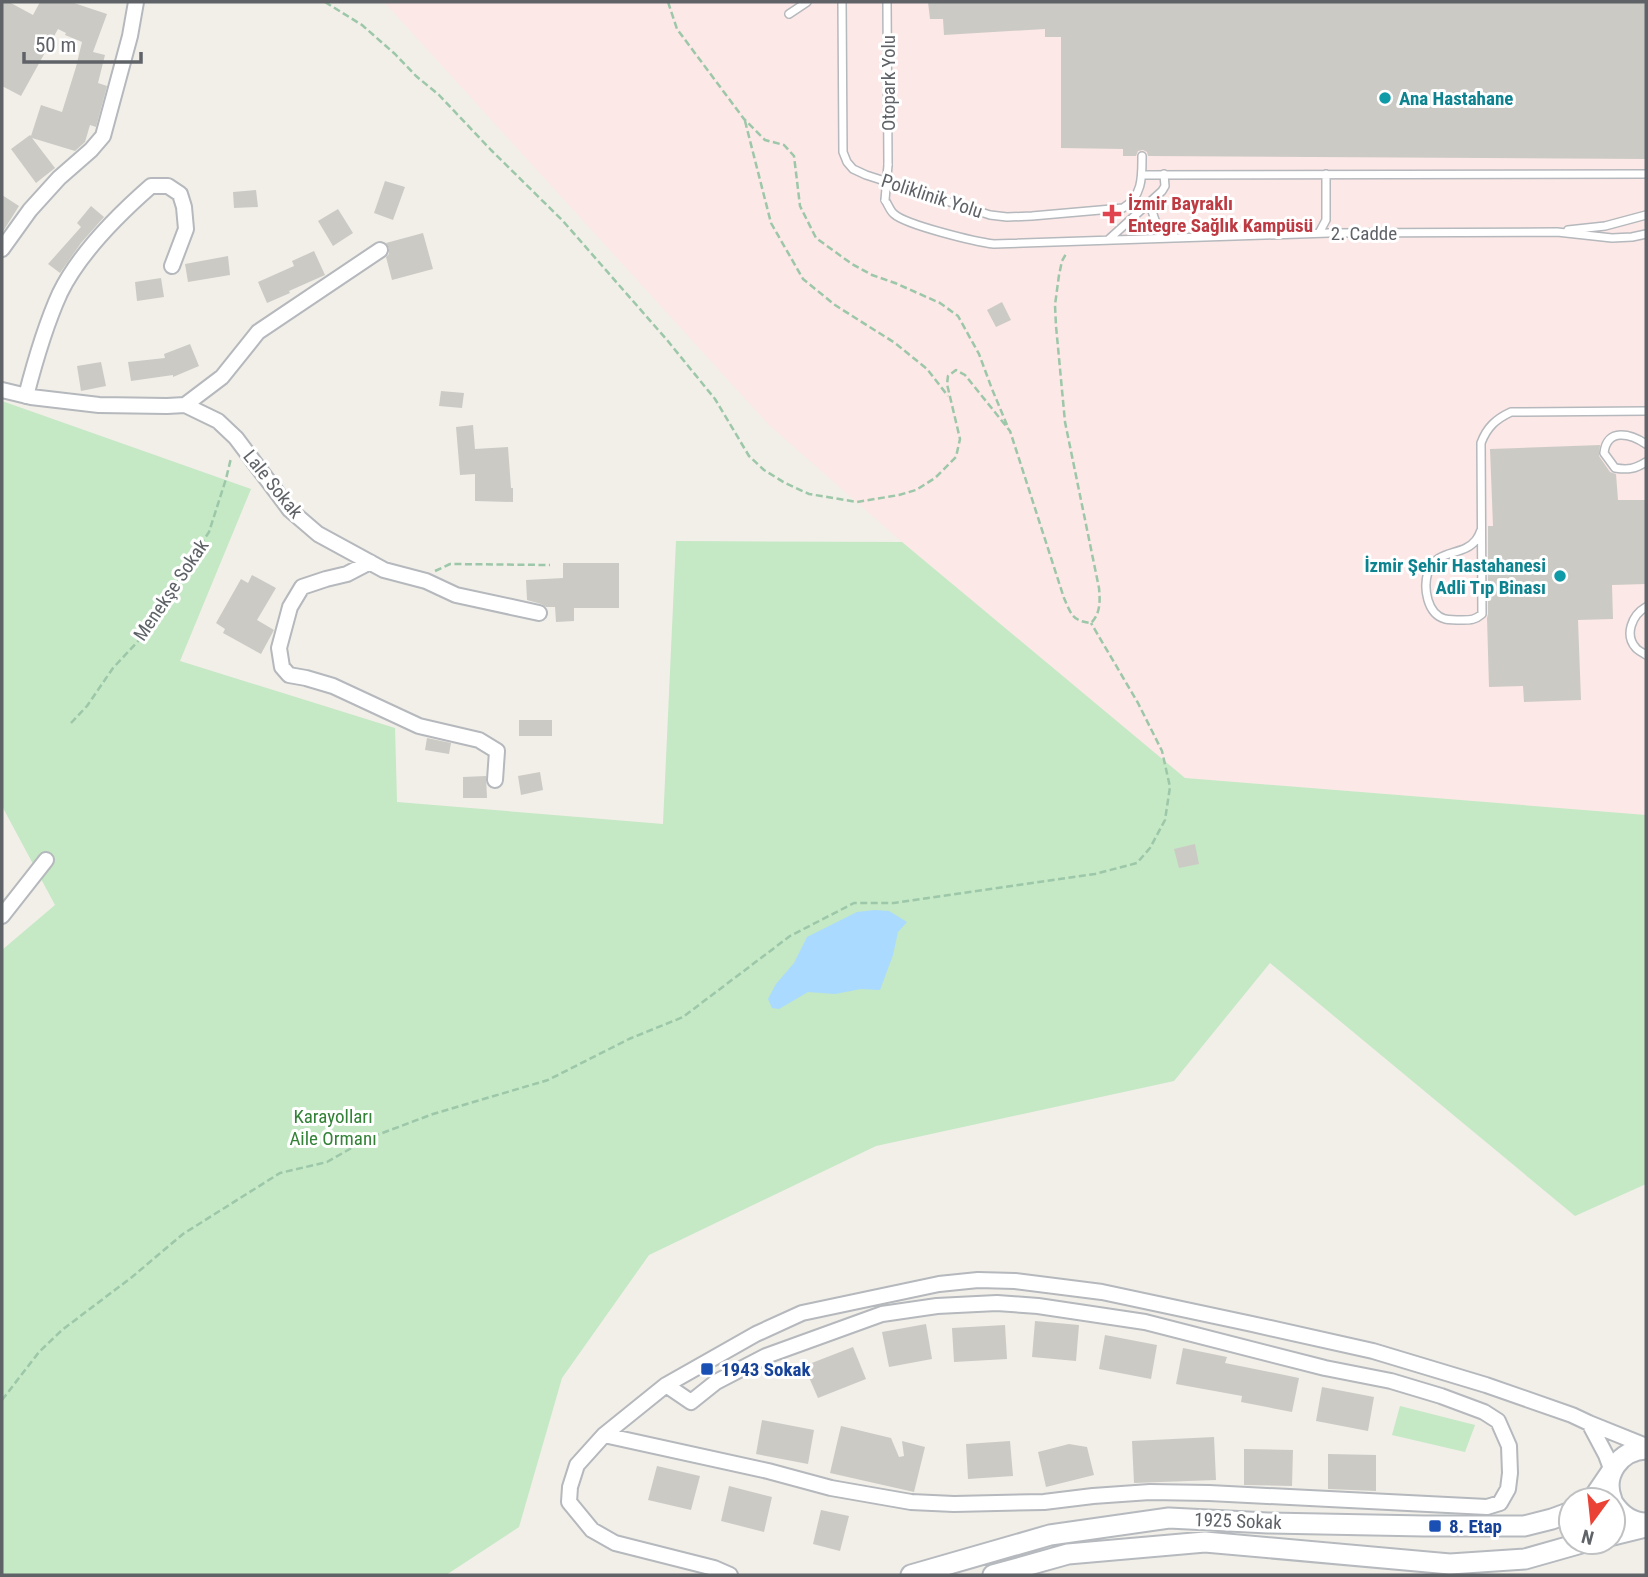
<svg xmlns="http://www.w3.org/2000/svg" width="1648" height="1577" font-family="'Roboto Condensed',sans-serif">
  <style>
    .medical { fill: #fce8e6 }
    .green { fill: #c5e8c5 }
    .water { fill: #aadaff }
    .building { fill: #cccac5 }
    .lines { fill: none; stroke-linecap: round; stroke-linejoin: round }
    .service-casing { stroke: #b5b8bc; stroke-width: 10 }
    .minor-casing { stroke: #b5b8bc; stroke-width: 18 }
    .secondary-casing { stroke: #b6babf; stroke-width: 23 }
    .path { stroke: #9cc7a9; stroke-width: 2.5; stroke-dasharray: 7 3.5; stroke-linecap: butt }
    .service { stroke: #fff; stroke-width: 7 }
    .minor { stroke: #fff; stroke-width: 14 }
    .secondary { stroke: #fff; stroke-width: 19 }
    .service-bridge-casing { stroke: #b5b8bc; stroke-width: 10; stroke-linecap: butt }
    .service-bridge { stroke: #fff; stroke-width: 7 }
    .culture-dot { fill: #0f9aa8; stroke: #fff; stroke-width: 2.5 }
    .health-dot { fill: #e0444e; stroke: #fff; stroke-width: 2.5 }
    .transit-dot { fill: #1a4fb4; stroke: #fff; stroke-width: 2.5 }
    .labels { text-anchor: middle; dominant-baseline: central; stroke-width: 6; stroke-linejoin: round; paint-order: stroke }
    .street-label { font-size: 19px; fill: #5f6368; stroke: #fff }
    .culture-label { font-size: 19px; font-weight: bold; fill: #0d838f; stroke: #fff; text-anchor: start }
    .health-label { font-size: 19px; font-weight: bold; fill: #be3a42; stroke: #fff; text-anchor: start }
    .park-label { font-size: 19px; fill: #348238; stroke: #fff }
    .transit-label { font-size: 19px; font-weight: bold; fill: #164399; stroke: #fff; text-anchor: start }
  </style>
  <rect width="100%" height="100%" fill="#f1efe8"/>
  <path class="medical" d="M384,2H1646V815L1185,778L902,542L769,425Z"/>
  <path class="green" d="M2,401L251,489L180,661L395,728L397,802L663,824L676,541L902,542L1185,778L1646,815V1184L1575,1216L1270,963L1174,1081L876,1146L649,1255L562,1378L519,1527L446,1575H2V950L55,905L2,806Z
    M1400,1406L1475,1425L1465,1452L1392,1435Z"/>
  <path class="water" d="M875,910L889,911L907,922L898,932L893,955L880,990L861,989L835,994L808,992L779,1009L772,1008L768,999L776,984L794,963L807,937L857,912Z"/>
  <path class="building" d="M2,2H9L33,15L40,2H71L107,14L93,52L105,55L98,83L107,86L96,127L90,125L85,142L75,151L32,138L55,168L36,183L11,149L30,135L31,136L41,105L62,112L76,67L82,42L65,35L66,33L58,29L21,96L2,86Z
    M928,2H1646V159L1148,156L1147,152L1143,150L1138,151L1136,156H1123V149L1061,148V37H1045V29L944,35L943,19H930Z
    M385,181L405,187L393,220L374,213Z
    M256,190L258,207L234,208L233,192Z
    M2,195L19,206L2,233Z
    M91,206L104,217L81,243L60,273L48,264L81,227L77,223Z
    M338,209L353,233L333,246L318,221Z
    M423,233L433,269L392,280L386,257L389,254V249L386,243Z
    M314,251L325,275L289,291L290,293L267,303L258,282L294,266L292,261Z
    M228,256L230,275L188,282L185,264Z
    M161,278L164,297L137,301L135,282Z
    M1002,302L1011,320L996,327L987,310Z
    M190,344L199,366L173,377V375L131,381L128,362L165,358L164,354Z
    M101,362L106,386L81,391L77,366Z
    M441,391L464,393L462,408L439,406Z
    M473,425L475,449L508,447L511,488H513V502L475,501V474L460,475L456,427Z
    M1600,445L1599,456L1610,472L1616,474L1618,500H1646V584L1612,585L1613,619L1578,620L1581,700L1524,702L1523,686L1489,687L1487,618L1488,614V526H1493L1490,449Z
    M563,563H619V608H574V621L556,622L555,607H546L541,604L527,600L526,580L563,578Z
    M252,575L276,588L257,620L274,630L261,654L223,633L225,629L216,623L241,579L248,583Z
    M519,720H552V736H519Z
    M427,738L451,743L449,754L425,750Z
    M540,772L543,790L521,795L518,776Z
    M486,776L487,798H463V777Z
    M1195,844L1199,864L1179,868L1174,849Z
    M1035,1321L1079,1325L1076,1361L1032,1357Z
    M926,1324L932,1359L889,1367L882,1332Z
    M1005,1325L1007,1359L954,1362L952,1328Z
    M1105,1335L1157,1345L1151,1379L1099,1369Z
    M853,1347L866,1379L818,1398L804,1366Z
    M1183,1348L1227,1357L1225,1363L1299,1378L1292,1412L1241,1402L1242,1396L1176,1384Z
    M1322,1387L1374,1397L1368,1431L1316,1421Z
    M762,1420L814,1430L808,1464L756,1454Z
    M841,1426L891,1438L899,1457L904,1456L902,1441L925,1447L914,1492L830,1473Z
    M1214,1437L1216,1480L1134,1483L1132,1441Z
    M1010,1441L1013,1476L968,1479L966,1444Z
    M1069,1444L1087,1447L1094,1475L1046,1487L1038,1452Z
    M1244,1449L1293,1450L1292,1486L1244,1485Z
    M1328,1454L1376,1455V1491L1328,1489Z
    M657,1466L700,1476L691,1510L648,1500Z
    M729,1486L772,1497L764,1532L721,1521Z
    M821,1510L849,1516L840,1551L813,1544Z"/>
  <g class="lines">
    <g class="service-casing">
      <path id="service" d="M842,2L843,152L847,162L853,169L866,175L990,215L1007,217L1032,216L1123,208C1143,196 1142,176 1142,156
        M887,2L888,165
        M789,14L807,2
        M1142,175L1646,174
        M885,200C888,204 890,211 894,214C906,225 976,242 994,244L1329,233L1557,232L1612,238L1632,237L1646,234
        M1154,200L1152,211L1157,226L1175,237
        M1568,230L1605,226L1646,215
        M1319,233L1326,220V174
        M1108,240L1162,191L1165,186L1164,174
        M1646,444C1631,434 1607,427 1604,453L1615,468C1628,470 1635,469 1646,462
        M1481,530C1480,533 1478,537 1476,540C1463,557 1437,548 1428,572C1423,588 1427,614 1445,619C1451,620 1457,620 1462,620C1471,620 1475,620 1482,614L1481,443C1487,427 1496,419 1511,412L1646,411
        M1646,607C1632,615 1624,635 1636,648C1637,650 1645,654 1646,655"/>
    </g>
    <g class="minor-casing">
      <path id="minor" d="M2,249L30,210L59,178L91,150L103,136L130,36L136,2
        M2,390L31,397L99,405L167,406L185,405L218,421L236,438L290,510L318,534L384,570L426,581L456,595L539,613
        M26,396C35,361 45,326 60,293C79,254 119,214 151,186H168L180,194L184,207L186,229L172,266
        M185,405L222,377L258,332L380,250
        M370,562L347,574L326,579L302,587L290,607L279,648L282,667L289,675L306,678L333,686L419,726L479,740L497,751L495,780
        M2,916L46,860
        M1589,1423L1606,1455L1612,1471
        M604,1435L768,1471L831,1488L911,1502L954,1504L1044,1502L1093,1496L1150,1492L1209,1493L1487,1507L1500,1503L1508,1489L1510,1473L1509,1446L1498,1421L1484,1412L1441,1396L1391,1381L1325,1368L1145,1322L1038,1306L997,1303L937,1306L882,1314L766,1356L716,1382L691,1402L666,1385
        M730,1575L714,1568L615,1543L592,1530L569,1502L570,1487L577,1465L604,1435L666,1385L756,1334L802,1313L939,1284L978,1280L1015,1281L1102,1292L1252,1324L1373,1351L1486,1385L1572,1415L1589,1423L1646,1446"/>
    </g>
    <g class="secondary-casing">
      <path id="secondary" d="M1589,1500L1594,1497L1611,1472
        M1612,1500C1602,1475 1620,1450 1646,1449
        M1613,1503C1621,1515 1631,1523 1646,1523
        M1613,1535L1646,1527
        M911,1575L1050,1535L1169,1518L1268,1523L1424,1526H1524L1552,1519L1571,1512
        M993,1575L1068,1554L1205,1542L1450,1564L1525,1559L1585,1542"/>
    </g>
    <path class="path" d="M325,2L362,25L395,54L416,76L439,95L491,150L563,221L667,340L715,399L749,456L764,470L785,483L809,494L857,502L899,495L916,490L935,478L956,457L960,439L947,384L948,376L956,370L965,375L1010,431L1064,598C1071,614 1072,621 1091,623C1101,613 1100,600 1099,588L1065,422L1056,326L1055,305L1059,275L1062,261L1067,252
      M668,2L677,29L744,119L765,140L784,145L794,156L800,206L816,238L852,264L872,275L895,283L940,303L958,316L979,354L992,389L1007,425
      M745,121L771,223L803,279L835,305L895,343L927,369L948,396
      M435,571L450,564L550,565
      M71,723L87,706L113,668L141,638L170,590L209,532L226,479L231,458
      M2,1400L39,1352L62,1330L132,1277L183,1234L280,1173L327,1162L369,1138L433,1114L548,1080L629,1039L683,1017L790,936L854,903H894L1095,874L1137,863L1150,848L1165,820L1170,787L1162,751L1138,703L1091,623"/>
    <use href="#service" class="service"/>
    <use href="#minor" class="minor"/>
    <use href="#secondary" class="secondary"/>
    <g class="service-bridge-casing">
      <path id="service-bridge" d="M885,200L888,165"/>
    </g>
    <use href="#service-bridge" class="service-bridge"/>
  </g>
  <g class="culture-dot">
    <circle cx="1385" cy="98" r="7"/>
    <circle cx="1560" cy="576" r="7"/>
  </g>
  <path class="health-dot" d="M1108.5 203.5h7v7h7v7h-7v7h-7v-7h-7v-7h7z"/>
  <g class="transit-dot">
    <rect x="700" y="1362" width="14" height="14" rx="3.5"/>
    <rect x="1428" y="1519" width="14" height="14" rx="3.5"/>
  </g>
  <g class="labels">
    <g class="street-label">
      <text transform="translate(888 83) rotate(-90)">Otopark Yolu</text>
      <text transform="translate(932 196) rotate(18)">Poliklinik Yolu</text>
      <text x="1364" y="233">2. Cadde</text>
      <text transform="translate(273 484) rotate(51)">Lale Sokak</text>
      <text transform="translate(171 590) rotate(-56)">Menekşe Sokak</text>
      <text transform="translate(1238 1521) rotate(2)">1925 Sokak</text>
    </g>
    <g class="culture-label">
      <text x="1399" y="98">Ana Hastahane</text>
      <text x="1546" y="565" text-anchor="end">İzmir Şehir Hastahanesi<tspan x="1546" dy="22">Adli Tıp Binası</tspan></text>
    </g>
    <g class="health-label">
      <text x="1128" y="203">İzmir Bayraklı<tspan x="1128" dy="22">Entegre Sağlık Kampüsü</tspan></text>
    </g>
    <g class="park-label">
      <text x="333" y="1116">Karayolları<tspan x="333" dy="22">Aile Ormanı</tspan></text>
    </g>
    <g class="transit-label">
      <text x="721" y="1369">1943 Sokak</text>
      <text x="1449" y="1526">8. Etap</text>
    </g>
  </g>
  <rect width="1648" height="1577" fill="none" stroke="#5f6368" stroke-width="7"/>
  <g transform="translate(1592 1521) rotate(195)"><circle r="33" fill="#ffffff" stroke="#bfc1c3" stroke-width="2"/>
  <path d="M0-5L12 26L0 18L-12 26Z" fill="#ea4335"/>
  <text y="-10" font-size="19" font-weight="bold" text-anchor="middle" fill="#5f6368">N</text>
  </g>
  <path d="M24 52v10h117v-10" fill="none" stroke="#5f6368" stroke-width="3.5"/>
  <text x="35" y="52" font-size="21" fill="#5f6368" stroke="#ffffff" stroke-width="5" paint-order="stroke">50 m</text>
</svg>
